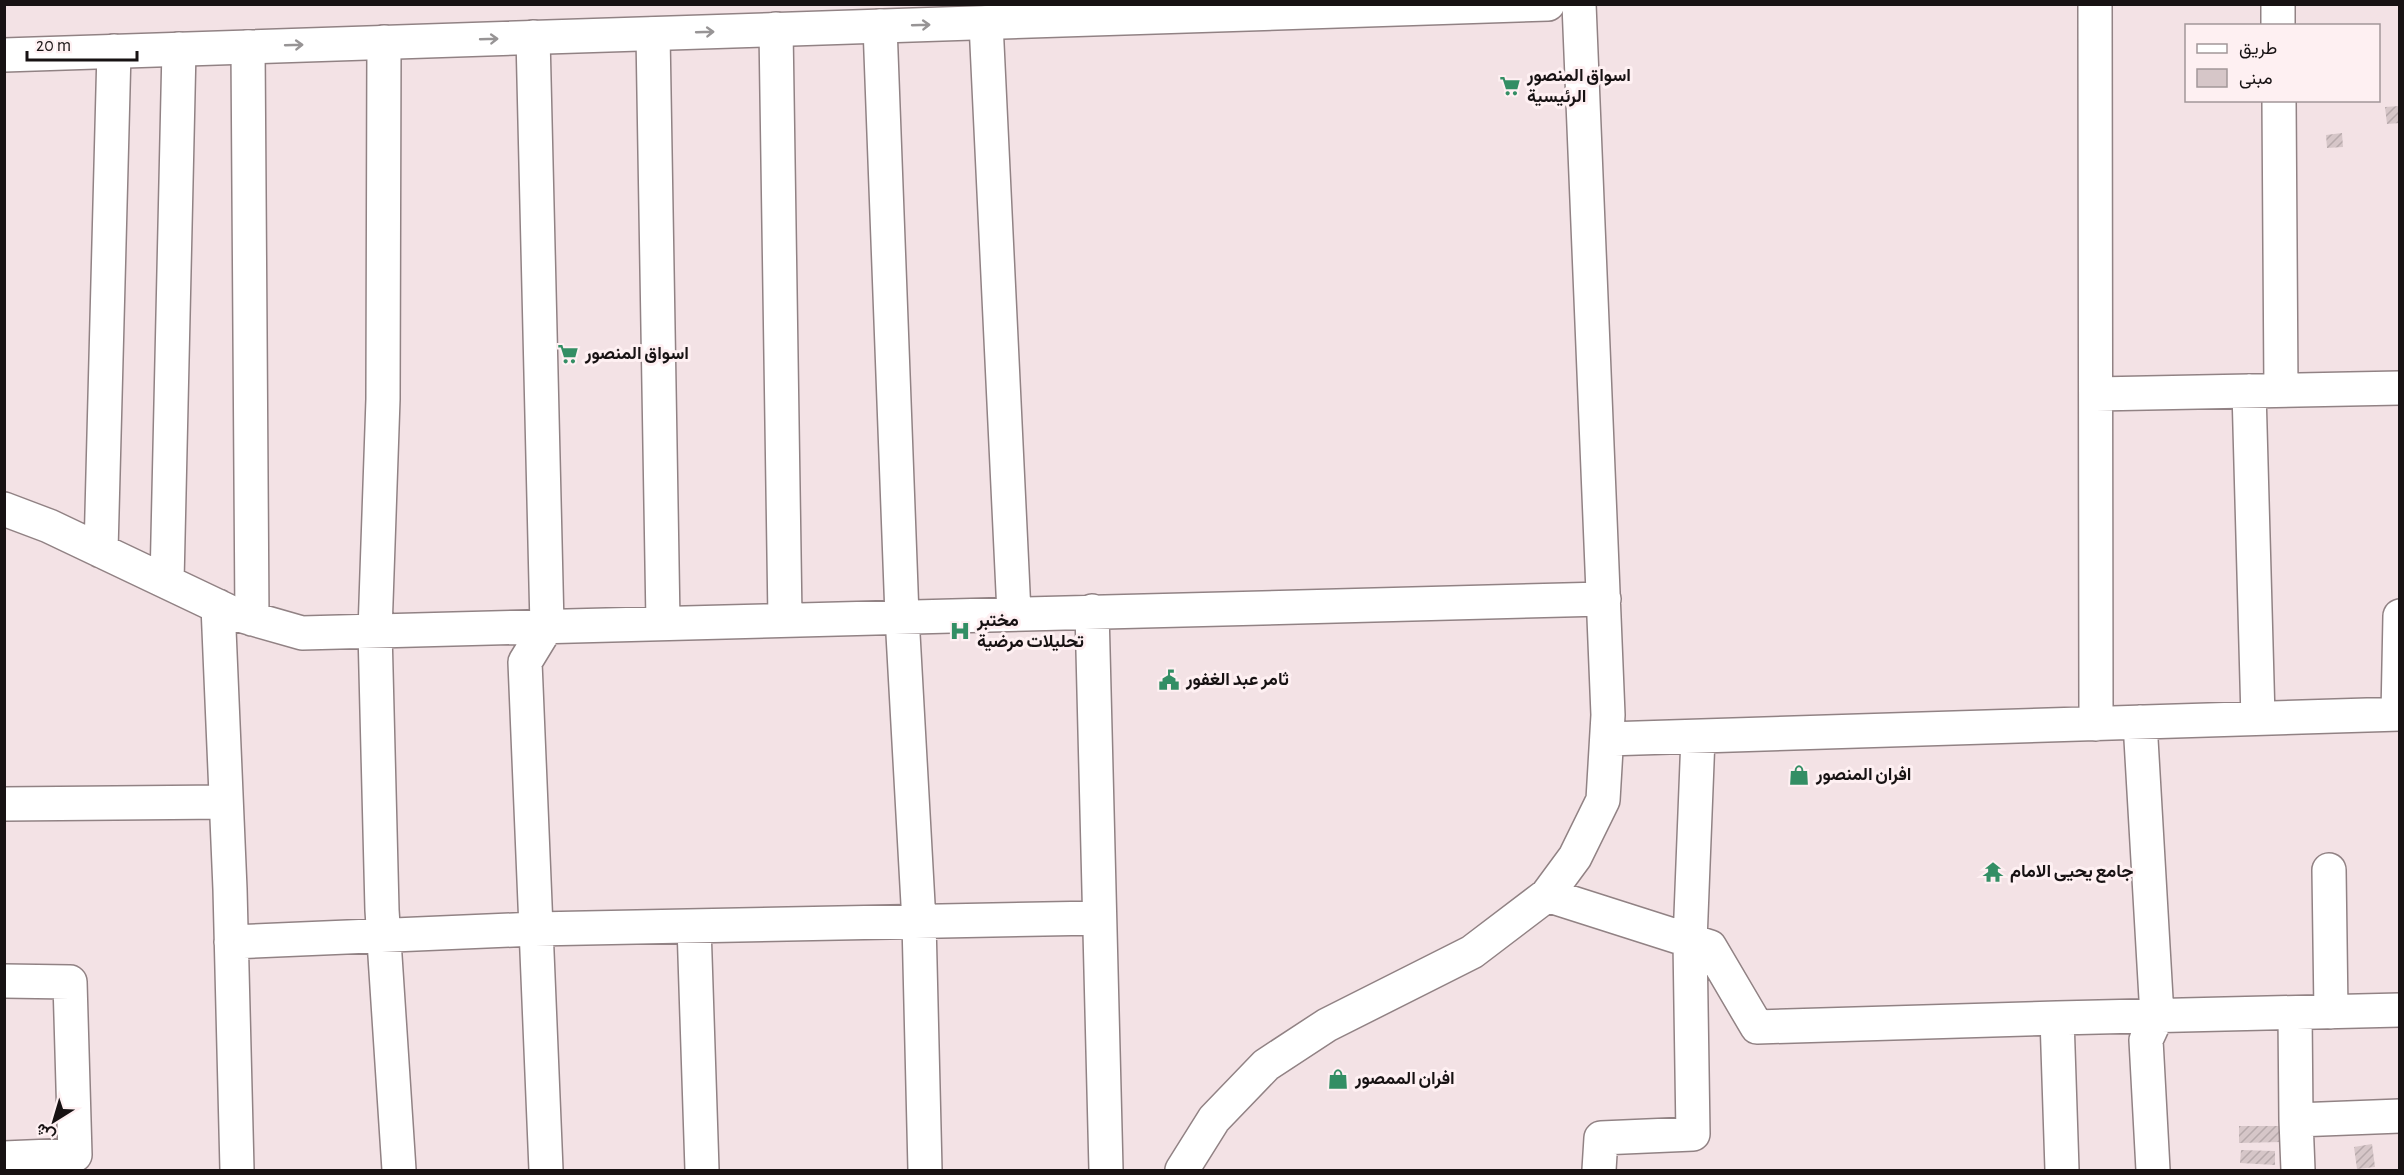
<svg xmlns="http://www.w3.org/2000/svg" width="2404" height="1175" font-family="'Alegreya Sans',Vazirmatn,sans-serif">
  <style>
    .building { fill: url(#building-hatch) }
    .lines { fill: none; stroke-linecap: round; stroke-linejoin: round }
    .minor-casing { stroke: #918284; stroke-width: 36 }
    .major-casing { stroke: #918284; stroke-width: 36 }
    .minor { stroke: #fff; stroke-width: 33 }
    .major { stroke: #fff; stroke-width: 33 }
    .oneway { stroke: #979495 }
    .labels { text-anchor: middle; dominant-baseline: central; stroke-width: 6; stroke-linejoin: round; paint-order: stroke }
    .poi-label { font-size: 18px; font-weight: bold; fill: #171213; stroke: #fef0f2; text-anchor: start }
  </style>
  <defs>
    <pattern id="building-hatch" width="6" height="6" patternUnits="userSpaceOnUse" patternTransform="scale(1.5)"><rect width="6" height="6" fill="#d6c6c8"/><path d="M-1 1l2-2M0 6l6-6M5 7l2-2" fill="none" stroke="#b7a9ab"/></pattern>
  </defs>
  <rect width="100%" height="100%" fill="#f3e2e5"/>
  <path class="building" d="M2400,106V123L2387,124L2385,107Z
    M2342,133L2343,147L2327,148L2326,135Z
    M2239,1126H2281V1142L2239,1143Z
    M2372,1144L2375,1167L2357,1169L2354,1147Z
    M2241,1150L2275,1151V1165L2240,1163Z"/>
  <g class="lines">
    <g class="minor-casing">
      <path id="minor" d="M2095,4L2096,724
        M2278,4V26
        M986,23L1014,613
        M880,26L902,616L919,922L925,1170
        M776,29L785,619
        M653,34L663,622
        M533,37L547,626L525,662L546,1170
        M384,42L383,399L375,631L382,910L399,1170
        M248,47L252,619
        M2279,100L2281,390
        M2249,391L2258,718
        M2096,394L2400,388
        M4,509L49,526L232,613L302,633L1604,599
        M101,551L114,51
        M167,582L179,49
        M218,606L230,889L237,1170
        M1092,611L1106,1170
        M2398,714L2400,616
        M2140,722L2157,1016L2146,1040L2153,1170
        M1607,739L2400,714
        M4,804L226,802
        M2329,870L2331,1012
        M1547,895L1710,947L1757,1027L2057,1018L2062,1170
        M694,926L702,1170
        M231,942L535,929L1099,918
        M4,981L70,982L75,1155L4,1158
        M2295,1013L2296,1120
        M2057,1018L2400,1010
        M1182,1170L1214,1119L1266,1065L1327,1025L1472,952L1547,895L1575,857L1603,800L1608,715L1579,4
        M1599,1170L1601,1138L1693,1134L1690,941L1698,737
        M2298,1170L2296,1120L2400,1116"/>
    </g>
    <g class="major-casing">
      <path id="major" d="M4,55L1548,4"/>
    </g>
    <use href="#minor" class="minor"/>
    <use href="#major" class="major"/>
  </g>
  <defs><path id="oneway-shaft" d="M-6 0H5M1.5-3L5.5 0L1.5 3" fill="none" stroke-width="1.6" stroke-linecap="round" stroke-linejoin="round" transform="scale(1.5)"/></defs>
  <g class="oneway">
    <use href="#oneway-shaft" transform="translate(921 25) rotate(-2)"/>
    <use href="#oneway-shaft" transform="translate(705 32) rotate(-2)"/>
    <use href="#oneway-shaft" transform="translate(489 39) rotate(-2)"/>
    <use href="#oneway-shaft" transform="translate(294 45) rotate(-2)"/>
  </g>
  <defs>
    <g id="supermarket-bare" transform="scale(1.62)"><path d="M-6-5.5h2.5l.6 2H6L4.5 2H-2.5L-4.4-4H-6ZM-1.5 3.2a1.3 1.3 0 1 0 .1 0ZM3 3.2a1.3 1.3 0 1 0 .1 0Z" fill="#338e64" stroke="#fef0f2" stroke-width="2.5" paint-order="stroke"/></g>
    <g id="hospital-bare" transform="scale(1.62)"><path d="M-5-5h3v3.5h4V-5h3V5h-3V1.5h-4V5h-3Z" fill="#338e64" stroke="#fef0f2" stroke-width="2.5" paint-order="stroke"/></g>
    <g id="civic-bare" transform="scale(1.62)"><path d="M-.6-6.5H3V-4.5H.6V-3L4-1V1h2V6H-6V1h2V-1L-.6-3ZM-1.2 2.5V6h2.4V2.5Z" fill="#338e64" stroke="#fef0f2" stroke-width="2.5" paint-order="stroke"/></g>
    <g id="shop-bare" transform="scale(1.62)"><path d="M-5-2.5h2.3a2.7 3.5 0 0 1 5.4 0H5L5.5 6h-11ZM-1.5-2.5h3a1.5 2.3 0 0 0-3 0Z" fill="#338e64" stroke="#fef0f2" stroke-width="2.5" paint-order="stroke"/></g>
    <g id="temple-bare" transform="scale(1.62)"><path d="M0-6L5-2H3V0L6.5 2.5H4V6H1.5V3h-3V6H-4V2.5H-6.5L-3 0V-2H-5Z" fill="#338e64" stroke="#fef0f2" stroke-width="2.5" paint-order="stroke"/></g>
  </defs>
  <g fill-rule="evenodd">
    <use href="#supermarket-bare" x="1510" y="86"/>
    <use href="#supermarket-bare" x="568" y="354"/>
    <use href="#hospital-bare" x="960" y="631"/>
    <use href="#civic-bare" x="1169" y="680"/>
    <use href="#shop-bare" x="1799" y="775"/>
    <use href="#temple-bare" x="1993" y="872"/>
    <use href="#shop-bare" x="1338" y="1079"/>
  </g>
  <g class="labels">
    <g class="poi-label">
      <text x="1527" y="76">اسواق المنصور<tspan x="1527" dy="21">الرئيسية</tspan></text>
      <text x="585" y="354">اسواق المنصور</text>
      <text x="977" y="621">مختبر<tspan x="977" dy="21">تحليلات مرضية</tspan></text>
      <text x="1186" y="680">ثامر عبد الغفور</text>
      <text x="1816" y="775">افران المنصور</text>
      <text x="2010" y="872">جامع يحيى الامام</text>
      <text x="1355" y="1079">افران الممصور</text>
    </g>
  </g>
  <rect width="2404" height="1175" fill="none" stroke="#171213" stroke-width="12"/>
  <rect x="2185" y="24" width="195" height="78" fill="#fef0f2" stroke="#a29799" stroke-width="1.5"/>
  <rect x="2197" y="44" width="30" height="9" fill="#ffffff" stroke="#a29799" stroke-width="1.5"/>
  <text x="2239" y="54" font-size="18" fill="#171213">طريق</text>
  <rect x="2197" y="69" width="30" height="18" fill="#d6c6c8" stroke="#a29799" stroke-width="1.5"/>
  <text x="2239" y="84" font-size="18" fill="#171213">مبنى</text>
  <g transform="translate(54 1121) rotate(217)" stroke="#fef0f2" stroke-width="4.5" paint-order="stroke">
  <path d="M0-4.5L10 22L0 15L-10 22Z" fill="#171213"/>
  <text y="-9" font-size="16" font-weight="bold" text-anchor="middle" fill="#171213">ش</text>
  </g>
  <path d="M27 51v9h110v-9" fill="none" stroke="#171213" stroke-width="3"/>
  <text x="36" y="51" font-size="18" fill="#171213" stroke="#fef0f2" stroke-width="4.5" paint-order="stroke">20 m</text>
</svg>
